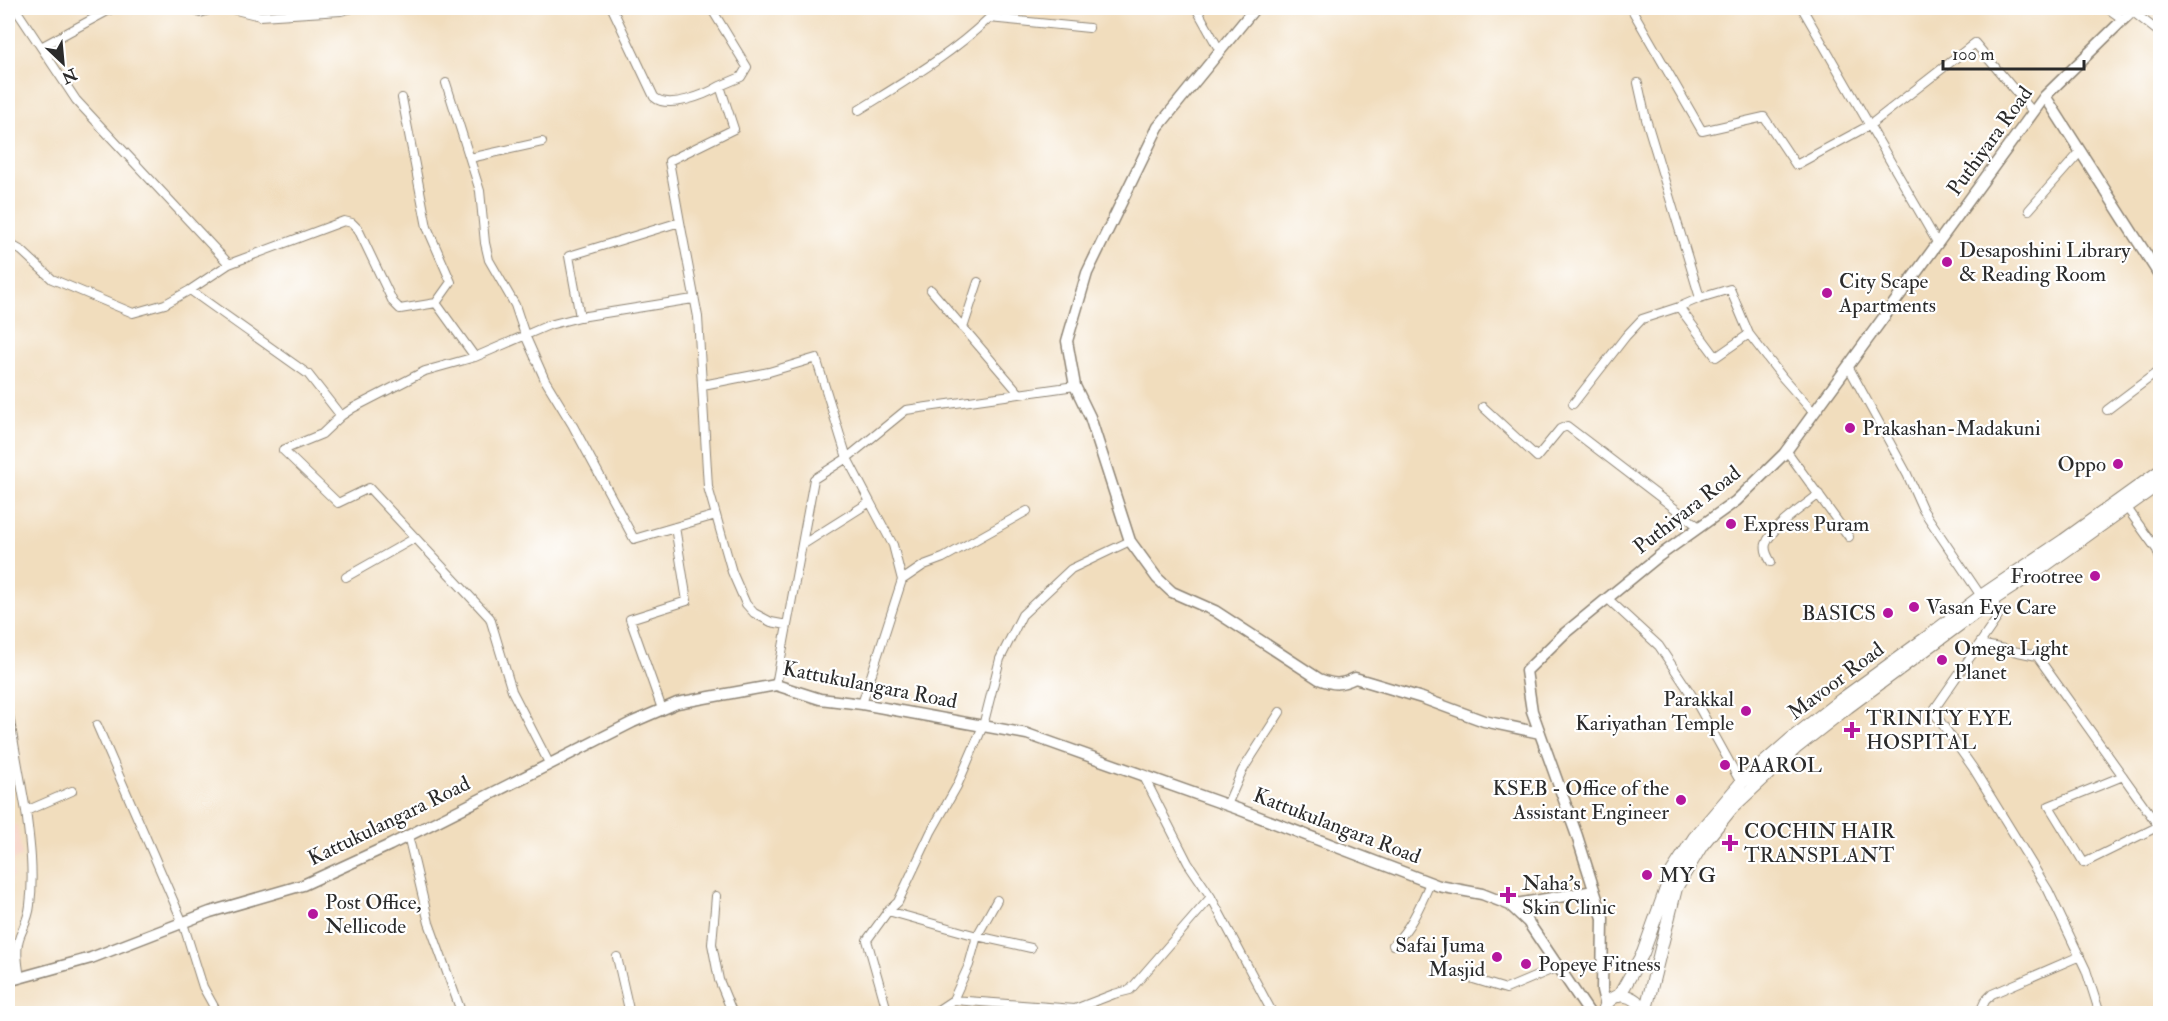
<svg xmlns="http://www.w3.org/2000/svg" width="2168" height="1021" font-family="'IM FELL Double Pica',serif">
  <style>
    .built { fill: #f6d2c5 }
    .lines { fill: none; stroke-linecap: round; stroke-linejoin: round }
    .street-casing { stroke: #8e8474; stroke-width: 10 }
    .secondary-casing { stroke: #8e8474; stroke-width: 13 }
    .primary-casing { stroke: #8e8474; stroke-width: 14 }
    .street { stroke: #fff; stroke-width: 8 }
    .secondary { stroke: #fff; stroke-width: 10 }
    .primary { stroke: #fff; stroke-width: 12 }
    .poi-dot { fill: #b5179e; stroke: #fff; stroke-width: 2 }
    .labels { text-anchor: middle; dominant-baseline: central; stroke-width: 4.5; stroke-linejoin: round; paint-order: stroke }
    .street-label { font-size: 21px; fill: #2b2b2b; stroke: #fff }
    .poi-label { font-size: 21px; fill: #2b2b2b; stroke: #fff; text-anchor: start }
  </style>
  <rect width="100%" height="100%" fill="#fff"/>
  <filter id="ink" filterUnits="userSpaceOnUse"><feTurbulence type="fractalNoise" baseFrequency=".0167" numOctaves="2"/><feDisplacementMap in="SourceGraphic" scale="12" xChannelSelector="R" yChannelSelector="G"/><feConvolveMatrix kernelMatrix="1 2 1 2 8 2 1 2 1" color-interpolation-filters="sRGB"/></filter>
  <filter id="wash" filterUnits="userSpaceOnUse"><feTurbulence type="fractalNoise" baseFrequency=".008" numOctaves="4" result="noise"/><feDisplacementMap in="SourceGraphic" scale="24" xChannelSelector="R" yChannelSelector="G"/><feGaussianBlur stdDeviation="1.35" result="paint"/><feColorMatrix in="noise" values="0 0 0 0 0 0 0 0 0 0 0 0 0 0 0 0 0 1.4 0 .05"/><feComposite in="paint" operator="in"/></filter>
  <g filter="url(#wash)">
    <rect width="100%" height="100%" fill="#f1ddbd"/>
    <path class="built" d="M8,825H17L22,856L11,861L14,877L8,878Z"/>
  </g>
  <g filter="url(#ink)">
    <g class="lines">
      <g class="street-casing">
        <path id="street" d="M15,8L76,100L229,264
          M196,8L200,13L215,8
          M228,8L260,16L341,11L353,8
          M612,8L654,97C668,110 705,95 720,86
          M1196,8L1220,51
          M1631,8L1702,131L1764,117L1796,165L1870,125L1975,43L2033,112
          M1802,8L1938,244
          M2107,8L2124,20
          M2132,11L2160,33
          M989,18L994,8
          M41,47L113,8
          M446,83L480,191L485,243L489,260L515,305L525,335L545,380L573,426L634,539L716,515
          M1638,83L1646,119L1700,298L1730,289L1749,334L1783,378L1814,413
          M402,98L427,227L451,282L436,303L475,357
          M859,110C904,82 951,55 989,18L1089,28
          M470,158L542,142
          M2029,210L2081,151
          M680,222L669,161L734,129L720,86L741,77L747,67L711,8
          M8,243L22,251L52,279L133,313L165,304L190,290L308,374L341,416L322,434L283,450L338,503L369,488L490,618L512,691L549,763
          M190,290L229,264L344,221L352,223L358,229L393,302L400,309L436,303
          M931,290L1019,393
          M1700,298L1679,307L1716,357L1749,334
          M580,317L569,256L680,222L698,317L708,487L732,572L746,604L754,613L771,622L787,625
          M963,328L978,282
          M1848,366L1907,474L1923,510L1981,596L1994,599L1998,617L1933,711L1973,768L2048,890L2086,970L2100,1014
          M703,385L769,372L816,358L847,458L870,502L802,545
          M1573,404L1626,336L1642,319L1679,307
          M1483,407L1537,457L1560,429L1567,426L1699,527
          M2107,410L2160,370
          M341,416L353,408L425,371L475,357L549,325L580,317L693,299
          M1786,450L1849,537
          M870,502L893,545L902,580
          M2127,508L2157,550L2160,559
          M1771,562C1768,557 1764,550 1766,544C1772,526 1805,506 1819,494
          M346,577L415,538
          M1607,598L1659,646L1695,700L1741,783
          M1980,644L2037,656L2160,828
          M776,685L814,479L847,458L906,410L1075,386
          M862,704L902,580L924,565L943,558L1027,511
          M662,709L630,619L687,601L675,527
          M8,710L26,811
          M97,725L183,923L203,987L218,1014
          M1143,775L1188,863L1211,897L1273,1014
          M2123,776L2049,806L2084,863L2159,826
          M1227,805L1242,771L1280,712
          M2152,816L2160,810
          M408,835L429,923L462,1014
          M716,896L712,944L719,980L733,1014
          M888,911L977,936L1031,948
          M1393,945C1411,928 1420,906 1430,883
          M617,957L630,1014
          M20,978C18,965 15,949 20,936C24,926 29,917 30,905C34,874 30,842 26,811L72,791
          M1470,978L1506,989L1558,967
          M953,1000L1075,1009L1114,994L1130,990L1211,897
          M888,1014L867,940L888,911L898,902L931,832L957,786L983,726L1000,659L1022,615L1071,569L1130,541
          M932,1014L953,1000L969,965L977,936L997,900
          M1979,1014L1985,1001L1992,994L2080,956"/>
      </g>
      <g class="secondary-casing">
        <path id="secondary" d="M1255,8L1158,127L1087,273L1067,341L1075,386L1090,417L1130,541L1157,578L1172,592L1215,611L1319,679C1334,685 1341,685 1355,678L1422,698L1484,721L1540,733
          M2045,96L2160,276
          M1510,905L1594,891
          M8,981L91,958L210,912L303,885L390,845L633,722L677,703L776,685L820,699L862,704L1027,734L1238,809L1439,886L1482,894L1510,905L1528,922L1590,1014
          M1606,1006L1602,990L1603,918L1577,836L1532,711L1526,671L1565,633L1659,556L1736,501L1784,454L2045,96L2135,8"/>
      </g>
      <g class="primary-casing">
        <path id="primary" d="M1619,996L1643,953L1672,872L1694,838L1741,783L1791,739L1842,699L1926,638L1981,596L2064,540L2160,471
          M1645,1013L1676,888L1702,845L1731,809L1797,747L1848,707L1994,599L2040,569L2160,483
          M1603,1014C1609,987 1637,992 1645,1014"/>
      </g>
      <use href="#street" class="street"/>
      <use href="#secondary" class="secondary"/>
      <use href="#primary" class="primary"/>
    </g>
  </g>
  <g class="poi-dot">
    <circle cx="1947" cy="262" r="6"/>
    <circle cx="1827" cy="293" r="6"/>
    <circle cx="1850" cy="428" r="6"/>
    <circle cx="2118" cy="464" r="6"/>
    <circle cx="1731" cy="524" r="6"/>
    <circle cx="2095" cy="576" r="6"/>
    <circle cx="1914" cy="607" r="6"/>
    <circle cx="1888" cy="613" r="6"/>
    <circle cx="1942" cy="660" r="6"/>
    <circle cx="1746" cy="711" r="6"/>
    <path d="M1849 721h6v6h6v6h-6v6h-6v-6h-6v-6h6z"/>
    <circle cx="1725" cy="765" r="6"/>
    <circle cx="1681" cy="800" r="6"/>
    <path d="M1727 834h6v6h6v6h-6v6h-6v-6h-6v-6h6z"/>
    <circle cx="1647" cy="875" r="6"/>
    <path d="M1505 886h6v6h6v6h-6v6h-6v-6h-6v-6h6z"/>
    <circle cx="313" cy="914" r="6"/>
    <circle cx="1497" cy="957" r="6"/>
    <circle cx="1526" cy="964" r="6"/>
  </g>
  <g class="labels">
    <g class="street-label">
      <text transform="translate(1990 141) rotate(-54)">Puthiyara Road</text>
      <text transform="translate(1687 510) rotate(-38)">Puthiyara Road</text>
      <text transform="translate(1836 681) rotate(-37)">Mavoor Road</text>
      <text transform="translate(870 685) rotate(11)">Kattukulangara Road</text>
      <text transform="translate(389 821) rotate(-26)">Kattukulangara Road</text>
      <text transform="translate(1337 826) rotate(21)">Kattukulangara Road</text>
    </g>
    <g class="poi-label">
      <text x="1959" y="250">Desaposhini Library<tspan x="1959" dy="24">&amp; Reading Room</tspan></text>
      <text x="1839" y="281">City Scape<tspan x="1839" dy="24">Apartments</tspan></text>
      <text x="1862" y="428">Prakashan-Madakuni</text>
      <text x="2106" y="464" text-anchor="end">Oppo</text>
      <text x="1743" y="524">Express Puram</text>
      <text x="2083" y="576" text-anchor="end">Frootree</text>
      <text x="1926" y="607">Vasan Eye Care</text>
      <text x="1876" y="613" text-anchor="end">BASICS</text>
      <text x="1954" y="648">Omega Light<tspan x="1954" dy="24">Planet</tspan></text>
      <text x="1734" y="699" text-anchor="end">Parakkal<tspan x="1734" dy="24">Kariyathan Temple</tspan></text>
      <text x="1866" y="718">TRINITY EYE<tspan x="1866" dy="24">HOSPITAL</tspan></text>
      <text x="1737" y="765">PAAROL</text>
      <text x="1669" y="788" text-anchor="end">KSEB - Office of the<tspan x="1669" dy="24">Assistant Engineer</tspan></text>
      <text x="1744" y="831">COCHIN HAIR<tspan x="1744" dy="24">TRANSPLANT</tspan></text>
      <text x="1659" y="875">MY G</text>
      <text x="1522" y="883">Naha's<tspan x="1522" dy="24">Skin Clinic</tspan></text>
      <text x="325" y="902">Post Office,<tspan x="325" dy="24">Nellicode</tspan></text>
      <text x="1485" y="945" text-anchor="end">Safai Juma<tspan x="1485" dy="24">Masjid</tspan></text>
      <text x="1538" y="964">Popeye Fitness</text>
    </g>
  </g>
  <rect width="2168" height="1021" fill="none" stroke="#fff" stroke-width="30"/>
  <g transform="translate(63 63) rotate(154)" stroke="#ffffff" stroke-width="4.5" paint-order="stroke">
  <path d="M0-4.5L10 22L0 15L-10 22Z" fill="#2b2b2b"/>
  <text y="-9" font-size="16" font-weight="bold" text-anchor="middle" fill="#2b2b2b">N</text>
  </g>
  <path d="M1943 60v9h141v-9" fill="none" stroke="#2b2b2b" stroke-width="3"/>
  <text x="1952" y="60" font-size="18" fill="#2b2b2b" stroke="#ffffff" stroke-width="4.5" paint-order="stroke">100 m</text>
</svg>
